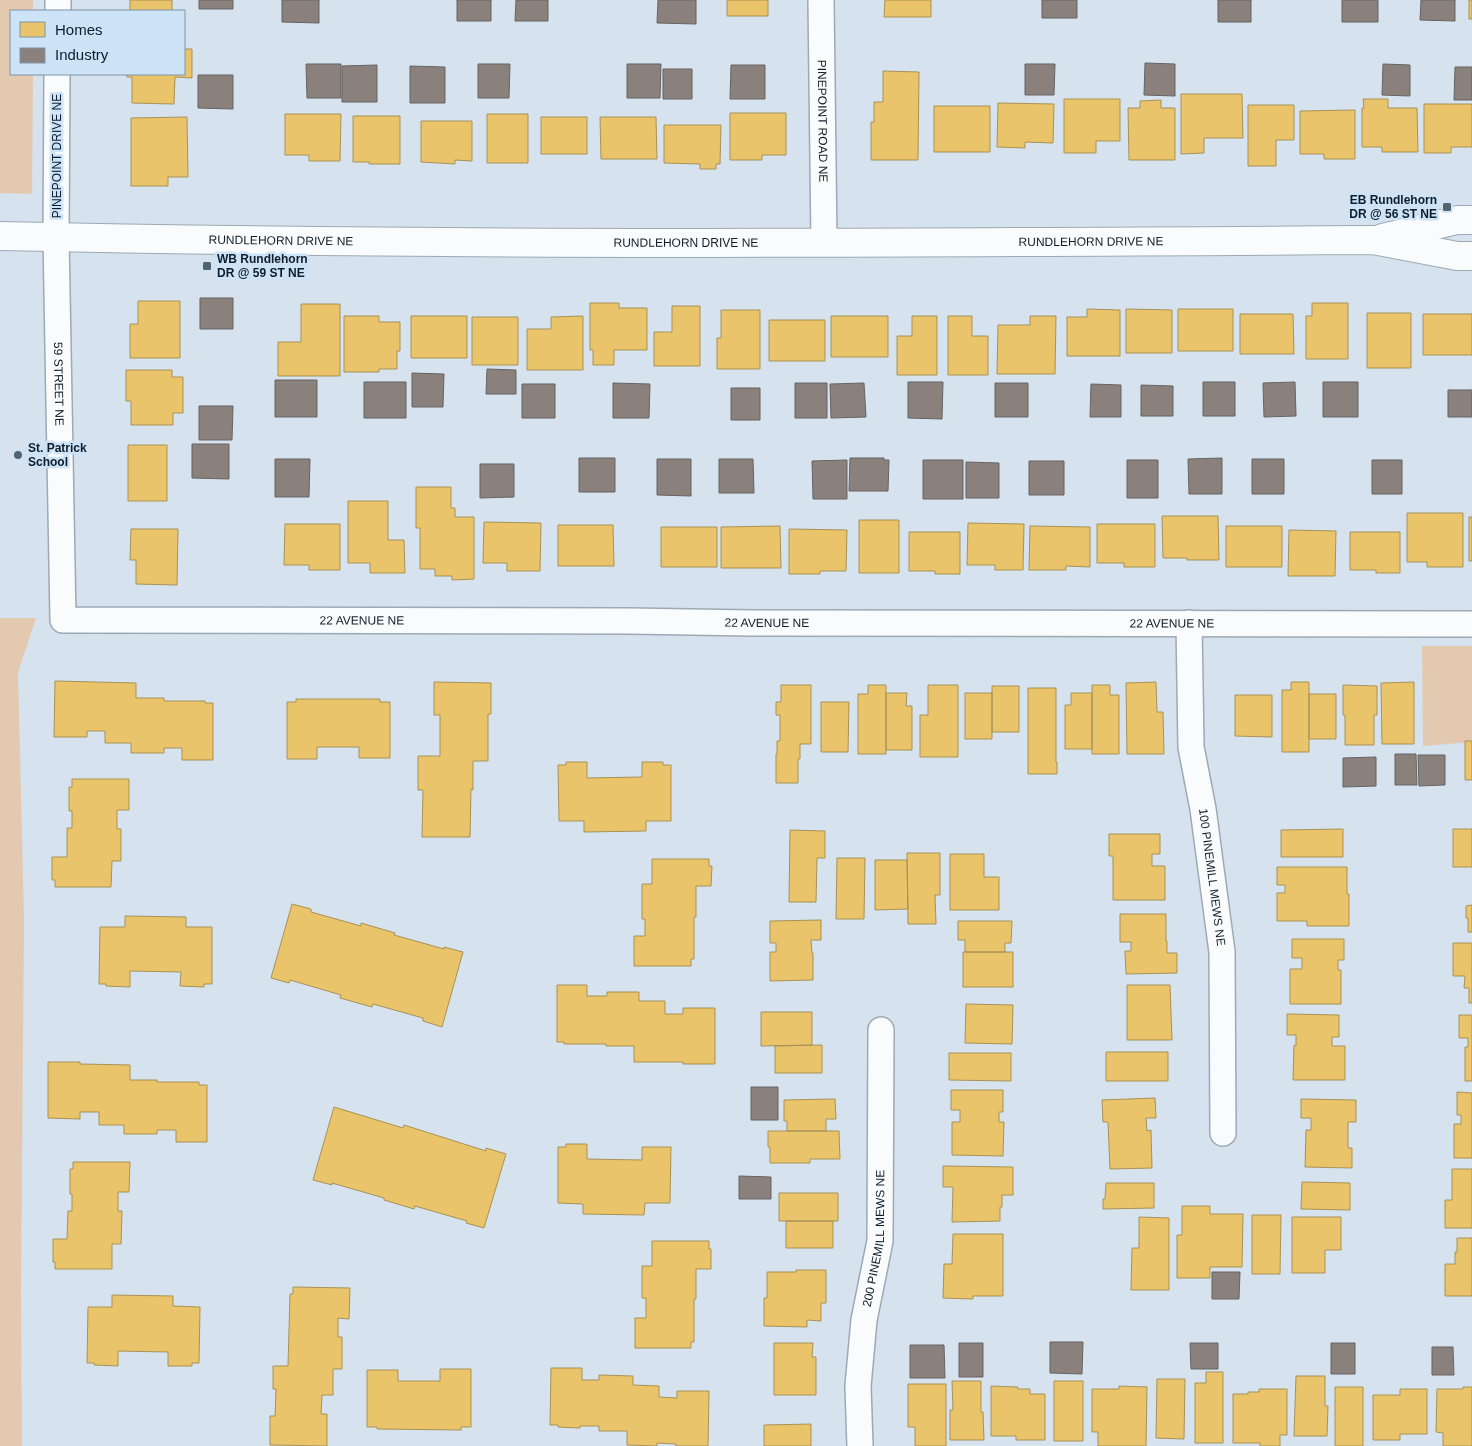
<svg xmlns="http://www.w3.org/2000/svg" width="1472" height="1446" font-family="Arial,sans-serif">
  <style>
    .green { fill: #e3c9b0 }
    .homes { fill: #e9c46a; stroke: #a89257 }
    .industry { fill: #8a817c; stroke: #656363 }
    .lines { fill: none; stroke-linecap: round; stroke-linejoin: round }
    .minor-casing { stroke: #9da9b4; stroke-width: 28 }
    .tertiary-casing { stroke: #9da9b4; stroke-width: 30 }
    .minor { stroke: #f9fbfc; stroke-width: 25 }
    .tertiary { stroke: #f9fbfc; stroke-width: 28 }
    .poi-dot { fill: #55636f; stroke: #cce3f8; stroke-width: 2 }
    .labels { text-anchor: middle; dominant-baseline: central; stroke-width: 5; stroke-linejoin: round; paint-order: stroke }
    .street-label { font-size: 12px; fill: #0f1e2a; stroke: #cce3f8 }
    .poi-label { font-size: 12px; font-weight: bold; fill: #0f1e2a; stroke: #cce3f8; text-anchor: start }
  </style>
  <rect width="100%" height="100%" fill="#d6e2ee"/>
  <path class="green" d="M0,0H33V11H11V74H33L32,194L0,193Z
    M0,618H36L18,672L24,919L21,1294L22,1446H0Z
    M1422,646H1472V742L1423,746Z"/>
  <path class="homes" d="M130,0H172V11H130Z
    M727,0H768V16H727Z
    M885,0H931V17H884Z
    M1469,0H1472V19H1469Z
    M184,49H192V78L175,77L174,104L132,103V77H127V74H184Z
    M883,71L919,72L918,160H871V122H874V102H883Z
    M1181,94H1242L1243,138H1204V153L1181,154Z
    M1064,99H1120V141H1096V153H1064Z
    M1363,99H1388V108H1417L1418,152H1382V147H1362V108H1364Z
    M1161,100V108H1175V160H1129L1128,108H1140V101Z
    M998,103L1054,104L1053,143L1025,142V148L997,147Z
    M1424,104H1472V147H1451V153H1424Z
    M1248,105H1294V140H1276V166H1248Z
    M934,106H990V152H934Z
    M1355,110V159H1324V154H1300V111Z
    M730,113H786V155H762V160H730Z
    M285,114H341L340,161H309V155H285Z
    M487,114H528V163H487Z
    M353,116H400V164H369V162H353Z
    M187,117L188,177H168V186H131V118Z
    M541,117H587V154H541Z
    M600,117H656L657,159H601Z
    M421,121H472V161L455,160V164L421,162Z
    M664,125H721L720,164H716V169H700V164L664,163Z
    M138,301H180V358H130V324H138Z
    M590,303H619V308H647V350H614V365H593V350H590Z
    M1312,303H1348V359H1306V316H1312Z
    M301,304H340V376H278V342H301Z
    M672,306H700V366H654V332H672Z
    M1087,309L1120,310V356H1067V317H1087Z
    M1126,309L1172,310V353H1126Z
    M1178,309H1233V351H1178Z
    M721,310H760V369H717V338H721Z
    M1367,313H1411V368H1367Z
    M1240,314H1293L1294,354H1240Z
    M1423,314H1472V355H1423Z
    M344,316H379V322H400V351H397V369H379V372H344Z
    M411,316H467V358H411Z
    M583,316V370H527V329H551V317Z
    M831,316H888V357H831Z
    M912,316H937V375H897V336H912Z
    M948,316H972V336H988V375H948Z
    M1030,316H1056L1055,374H997L998,325H1030Z
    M472,317H518V365H472Z
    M769,320H825V361H769Z
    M126,370H172V377H183V413H173V425H131V401H126Z
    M128,445H167V501H128Z
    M416,487H451V508H455V517H474V579L452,580V576H435V569H420V528H416Z
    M348,501H388V540H404L405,573H370V563H348Z
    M1407,513H1463V567H1427V562H1407Z
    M1162,516H1218L1219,560H1187V558H1163Z
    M1469,517H1472V561H1469Z
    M859,520H899V573H859Z
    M484,522L541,523L540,571H507V563H483Z
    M968,523L1024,524L1023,570H995V565H967Z
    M285,524H340V570H309V565H284Z
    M1097,524H1155V567H1124V563H1097Z
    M558,525H613L614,566H558Z
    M780,526L781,568H721V527Z
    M1030,526L1090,527V567L1066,566V570H1029Z
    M1226,526H1282V567H1226Z
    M661,527H717V567H661Z
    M131,529H178L177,585L136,584V560H130Z
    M789,529L847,530L846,571H820V574H789Z
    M1289,530L1336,531L1335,576H1288Z
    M909,532H960V574H935V571H909Z
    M1350,532H1400V573H1376V570H1350Z
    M55,681L136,683V698H164V701H205V703H213V760H182V748H164V753H131V743H105V731H87V737H54Z
    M434,682L491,683V714H488V761H473V790L471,789L470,837H422L423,790H418V756H440V715H434Z
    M1156,682L1157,712H1163L1164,754H1127L1126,683Z
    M1291,682H1309V752H1282V690H1291Z
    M1414,682V744H1382L1381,683Z
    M781,685H811V744H800V759H798V783H776V754H777V741H780V715H776V702H781Z
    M868,685H886V754H858V694H868Z
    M928,685H958V757H920V715H928Z
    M1092,685H1110V695H1119V754H1092Z
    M1343,685L1377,686V715H1374V745H1345V715H1343Z
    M992,686H1019V732H992Z
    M1028,688H1056V762H1057V774H1028Z
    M886,693H907L906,706H912V750H886Z
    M965,693H992V739H965Z
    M1071,693H1092V749H1065V705H1071Z
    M1309,694H1336V739H1309Z
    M1235,695H1272V737L1235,736Z
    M296,699H380V702H390V758H359V747H317V759H287V702H296Z
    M821,702H849L848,752H821Z
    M1465,741H1472V780H1465Z
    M566,762H587V778L642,777V762H663V765H671V821H646V831L584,832V821H559L558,765H566Z
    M72,779H129V810H117V829H121V861H112L111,887H55V880H52V857H67V828H72V811H69V787H72Z
    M1343,829V857H1281V830Z
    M1453,829H1472V867H1453Z
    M790,830L825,831V858H817L816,902H789Z
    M1109,834H1160V854H1152V866H1165V900H1113V856H1109Z
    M907,853H940V895H935L936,924H908Z
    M950,854H984V877H999V910H950Z
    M837,858H865L864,919H836Z
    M652,859H709V866H712L711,886H696V917H694V959H691V966H634V936H645V919H642V884H652Z
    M875,860H907L908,909L875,910Z
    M1277,867H1347V894H1349V926H1307V921H1277V893H1285V885H1277Z
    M292,904L311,909V912L361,926V923L395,933L394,935L444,949V947L463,952L442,1027L423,1021V1018L373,1004L372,1007L340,998L341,995L290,980L289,983L271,978Z
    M1472,905V932H1468V918H1466V906Z
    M1120,914H1166V941H1167V953H1177V973L1126,974L1125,951H1131V942H1120Z
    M125,916L186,917V927H212V984H204V987L180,986L181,972L130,971V987L106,986V984H99L100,927H125Z
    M821,920V940H811L812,953H813V980L770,981V952H776V943H770V921Z
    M958,921H1012L1011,943H1005V952H965V940H958Z
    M1292,939H1344V960H1338V970H1341V1004H1290V969H1302V958H1292Z
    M1453,943H1472V1003H1469V988H1464L1465,976H1453Z
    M963,952H1013V987H963Z
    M557,985H587V996H607V992H639V1001H665V1014H683V1008H715V1064H683V1062H634V1046H606V1044H564V1042H557Z
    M1127,985H1170L1172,1040H1127Z
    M966,1004L1013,1005L1012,1044L965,1043Z
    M761,1012H812V1045L761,1046Z
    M1287,1014L1339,1015V1037H1332V1046H1345V1080H1293L1294,1045L1296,1046V1035H1287Z
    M1459,1015H1472V1081H1465V1047H1468V1038H1459Z
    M822,1045V1073H775V1046Z
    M1106,1052H1168V1081H1106Z
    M949,1053H1011V1081L949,1080Z
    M48,1062H80V1064L130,1065V1080H157V1082H199V1085H207V1142H176V1130H157V1134H124V1125H99V1112H80V1119L48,1118Z
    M951,1090H1003V1112H999V1122H1004L1003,1156L952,1155V1122H960V1110H951Z
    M1457,1092L1472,1093V1158H1454V1124H1461V1115H1457Z
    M1155,1098L1156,1118H1146L1147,1131L1151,1130L1152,1168L1110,1169L1108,1122H1103L1102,1100Z
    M835,1099L836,1119H826V1131H787V1121H784V1100Z
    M1301,1099L1356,1100V1122H1348V1148H1352V1168L1305,1167L1306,1130H1311V1118H1301Z
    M334,1107L403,1128L404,1125L486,1151V1148L506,1154L484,1228L466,1223L467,1221L415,1206L414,1209L384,1200V1198L332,1183V1185L313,1180Z
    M768,1131H839L840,1159H810V1163H770V1147H768Z
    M566,1144H587V1159L642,1160V1147H671L670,1203H645L644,1215L583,1214V1204L558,1203V1147H566Z
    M73,1162H130L129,1192H118V1211H122L121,1244H112V1269H55V1262H53V1239H67L68,1211H72V1194H70V1169H73Z
    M943,1166L1013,1167V1195H1002V1207H1000V1221L952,1222L953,1187H943Z
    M1452,1169H1472V1228H1445V1200H1452Z
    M1302,1182L1350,1183V1210L1301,1209Z
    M1106,1183H1154V1208L1103,1209V1199H1105Z
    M779,1193H838V1221H779Z
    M1182,1206H1210V1214H1243L1242,1267H1210V1278H1177V1235H1182Z
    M1252,1215H1281L1280,1274H1252Z
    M1139,1217L1169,1218V1290H1131L1132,1248H1139Z
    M1292,1217H1341V1250H1325V1273H1292Z
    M786,1221H833V1248H786Z
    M953,1234H1003V1296H973V1299L943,1298L944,1264H952Z
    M1457,1238H1472V1296H1445V1264H1455V1252H1457Z
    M652,1241H709V1249H711V1269H696V1299H694V1342H691V1348H635V1318H646V1298H642V1266H652Z
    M796,1270H826V1303H821V1321L807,1320V1327L764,1326V1298H767V1272H796Z
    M293,1287L350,1288L349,1319L338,1318V1337H342V1369H333V1395H322L321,1414H327V1446L270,1445V1416H275L276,1389H273V1366H288L290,1294H293Z
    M112,1295L173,1296V1306L200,1307L199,1363H192V1366H168V1352L118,1351V1366L94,1365V1363H87L88,1307H112Z
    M774,1343H813L812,1357H816V1395H774Z
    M551,1368H582V1380H599V1375L633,1376V1385L659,1386V1397L677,1398V1391H709L708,1446H676V1444L657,1443V1446L627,1445V1431H599V1426H580V1428L558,1427V1425H550Z
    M440,1369H471V1427H461V1430L377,1429V1427H367V1370H398V1381H440Z
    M1206,1372H1223V1443H1195V1383H1206Z
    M1296,1376H1325V1406H1328L1327,1436H1294Z
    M1157,1379H1185L1184,1439L1156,1438Z
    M952,1381H981V1412H983L984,1440H950V1410H953Z
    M1054,1381H1083V1441H1054Z
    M908,1384H946V1446H915V1427H908Z
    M991,1386L1018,1387V1389H1030V1394H1045V1440H1016V1436H991Z
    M1119,1386L1147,1387L1146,1446H1098V1432H1092V1389H1119Z
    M1335,1387H1363V1446H1335Z
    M1463,1387H1472V1446H1443V1433L1436,1432L1437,1389H1463Z
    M1259,1389H1287V1435H1280V1446H1260V1443H1233V1394H1248V1392H1259Z
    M1400,1389H1427V1434H1400V1440H1373V1395H1400Z
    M811,1424V1446H764V1425Z"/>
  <path class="industry" d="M199,0H233V9H199Z
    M282,0H319V23L282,22Z
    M457,0H491V21H457Z
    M516,0H548V21H515Z
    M658,0H696V24L657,23Z
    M1042,0H1077V18H1042Z
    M1218,0H1251V22H1218Z
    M1342,0H1378V22H1342Z
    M1421,0H1455V21L1420,20Z
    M1145,63L1175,64V96L1144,95Z
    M306,64H341V98H307Z
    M478,64H510L509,98H478Z
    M627,64H661L660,98H627Z
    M1025,64H1055L1054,95H1025Z
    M1383,64L1410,65V96L1382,95Z
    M377,65V102H342V66Z
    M731,65H765V99H730Z
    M410,66L445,67V103H410Z
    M1455,67H1472V100H1454Z
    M663,69H692V99H663Z
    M198,75H233V109L198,108Z
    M200,298H233V329H200Z
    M487,369L516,370V394H486Z
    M412,373L444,374L443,407H412Z
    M275,380H317V417H275Z
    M364,382H406V418H364Z
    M908,382H943L942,419L908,418Z
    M1203,382H1235V416H1203Z
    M1295,382L1296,416L1264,417L1263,383Z
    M1323,382H1358V417H1323Z
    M613,383L650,384L649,418H613Z
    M795,383H827V418H795Z
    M864,383L866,417L831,418L830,384Z
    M995,383H1028V417H995Z
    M522,384H555V418H522Z
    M1091,384L1121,385V417H1090Z
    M1141,385L1173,386V416H1141Z
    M731,388H760V420H731Z
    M1448,390H1472V417H1448Z
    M199,406H233L232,440H199Z
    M192,444H229V479L192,478Z
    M579,458H615V492H579Z
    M850,458H884V460H889L888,491H849Z
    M1222,458V494H1189L1188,459Z
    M275,459H310L309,497H275Z
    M657,459H691V496L657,495Z
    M719,459H753L754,493H719Z
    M1252,459H1284V494H1252Z
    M847,460V499H813L812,461Z
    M923,460H963V499H923Z
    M1127,460H1158V498H1127Z
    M1372,460H1402V494H1372Z
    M1029,461H1064V495H1029Z
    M966,462L999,463V498H966Z
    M480,464H514V497L480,498Z
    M1395,754H1416L1417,785H1395Z
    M1418,755H1445V785L1419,786Z
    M1376,757V786L1343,787V758Z
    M751,1087H778V1120H751Z
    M739,1176L771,1177V1199H739Z
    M1212,1272H1240L1239,1299H1212Z
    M1050,1342H1083L1082,1374L1050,1373Z
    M959,1343H983V1377H959Z
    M1190,1343H1218V1369H1191Z
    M1331,1343H1355V1374H1331Z
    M910,1345H944L945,1378H910Z
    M1432,1347H1453L1454,1375H1432Z"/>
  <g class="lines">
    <g class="minor-casing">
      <g id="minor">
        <path id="s1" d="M821,0L824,243"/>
        <path d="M58,11V0"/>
        <path id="s2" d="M57,74L56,238L63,620L629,621L752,623L1472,624"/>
        <path id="s3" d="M1189,623L1191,747L1203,809L1222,952L1223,1133"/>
        <path id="s4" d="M860,1446L858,1386L864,1320L880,1241L881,1030"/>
      </g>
    </g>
    <g class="tertiary-casing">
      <g id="tertiary">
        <path id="s5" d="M0,236C458,246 916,243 1373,240L1457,256H1472"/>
        <path d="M1382,238L1457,220H1472"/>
      </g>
    </g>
    <use href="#minor" class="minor"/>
    <use href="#tertiary" class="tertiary"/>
  </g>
  <g class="poi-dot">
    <rect x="1442" y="202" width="10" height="10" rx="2.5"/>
    <rect x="202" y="261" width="10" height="10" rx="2.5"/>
    <circle cx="18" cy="455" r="5"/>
  </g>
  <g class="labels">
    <g class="street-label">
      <text stroke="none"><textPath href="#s1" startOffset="121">PINEPOINT ROAD NE</textPath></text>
      <text transform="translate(57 156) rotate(-90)">PINEPOINT DRIVE NE</text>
      <text stroke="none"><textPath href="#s5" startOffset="281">RUNDLEHORN DRIVE NE</textPath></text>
      <text stroke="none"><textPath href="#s5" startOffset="1091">RUNDLEHORN DRIVE NE</textPath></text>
      <text stroke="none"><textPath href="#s5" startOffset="686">RUNDLEHORN DRIVE NE</textPath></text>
      <text stroke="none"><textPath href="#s2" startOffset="310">59 STREET NE</textPath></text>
      <text stroke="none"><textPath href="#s2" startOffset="845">22 AVENUE NE</textPath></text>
      <text stroke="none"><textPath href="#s2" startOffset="1250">22 AVENUE NE</textPath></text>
      <text stroke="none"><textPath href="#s2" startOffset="1655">22 AVENUE NE</textPath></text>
      <text stroke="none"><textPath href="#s3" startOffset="256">100 PINEMILL MEWS NE</textPath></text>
      <text stroke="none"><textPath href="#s4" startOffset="209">200 PINEMILL MEWS NE</textPath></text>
    </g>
    <g class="poi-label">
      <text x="1437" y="200" text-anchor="end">EB Rundlehorn<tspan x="1437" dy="14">DR @ 56 ST NE</tspan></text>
      <text x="217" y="259">WB Rundlehorn<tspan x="217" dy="14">DR @ 59 ST NE</tspan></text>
      <text x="28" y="448">St. Patrick<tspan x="28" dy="14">School</tspan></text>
    </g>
  </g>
  <rect x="10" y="10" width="175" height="65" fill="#cce3f8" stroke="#8094a6"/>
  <rect x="20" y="22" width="25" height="15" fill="#e9c46a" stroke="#8094a6"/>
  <text x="55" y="35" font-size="15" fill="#0f1e2a">Homes</text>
  <rect x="20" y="48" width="25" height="15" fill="#8a817c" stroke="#8094a6"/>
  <text x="55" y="60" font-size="15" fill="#0f1e2a">Industry</text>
</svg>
